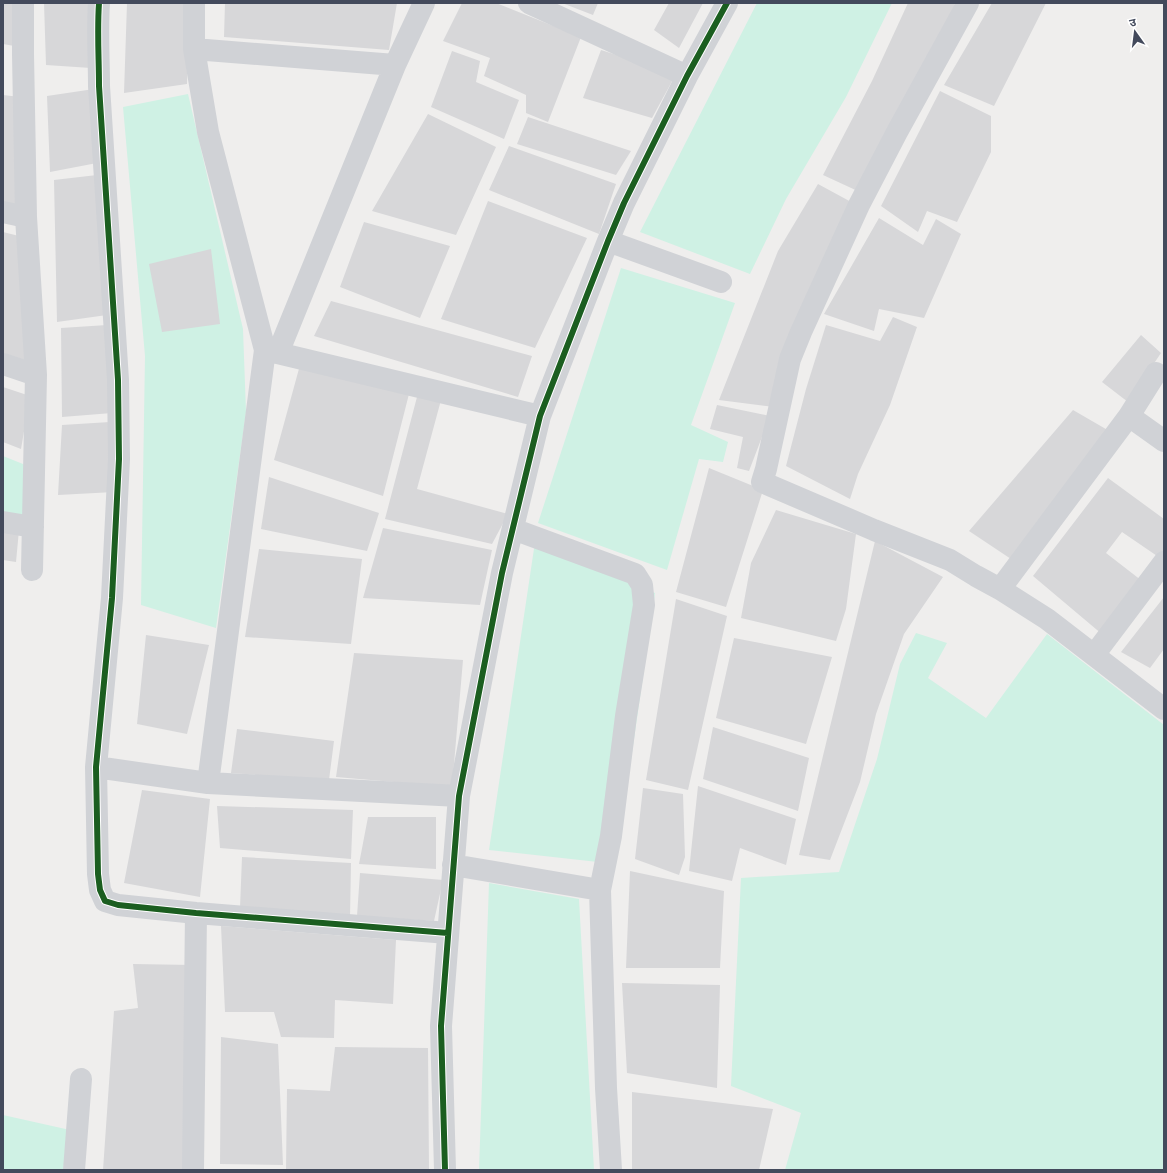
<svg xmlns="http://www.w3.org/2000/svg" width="1167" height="1173" font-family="'Alegreya Sans','Noto Sans Devanagari',sans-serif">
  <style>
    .green { fill: #cff1e4 }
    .building { fill: #d7d7d9 }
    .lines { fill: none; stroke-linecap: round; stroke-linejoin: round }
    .minor { stroke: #d0d2d6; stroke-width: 22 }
    .cycleway-casing { stroke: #fff; stroke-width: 8 }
    .cycleway { stroke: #1b5e20; stroke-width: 6 }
  </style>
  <rect width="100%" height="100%" fill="#efeeed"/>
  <path class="green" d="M757,3H892L846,97L786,199L750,274L640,232Z
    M188,94L243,329L246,412L216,628L141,605L145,356L123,107Z
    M621,268L735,303L691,425L728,442L723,462L699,459L667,570L538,523Z
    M3,456L28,466L27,521L3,514Z
    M535,542L655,593L616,864L489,850Z
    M916,633L947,643L928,678L986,718L1047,634L1164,725V1170H785L801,1113L731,1086L741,878L839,872L877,759L900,664Z
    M489,883L579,899L594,1170H479Z
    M3,1115L70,1130L63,1170H3Z"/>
  <path class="building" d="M3,3H18L20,47L3,44Z
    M44,3H94L91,68L46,65Z
    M127,3H189L187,84L124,93Z
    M225,3H397L389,50L224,37Z
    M462,3H496L581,37L548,122L526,113V95L484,76L490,58L443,41Z
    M562,3H598L593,15Z
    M669,3H703L679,48L654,30Z
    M908,3H953L957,6L862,193L823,175L872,81Z
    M992,3H1046L994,106L944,85Z
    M601,50L676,74L652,118L583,98Z
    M452,51L480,61L476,82L519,100L504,139L431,107Z
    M94,89L97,163L50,172L47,96Z
    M940,91L991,116V152L957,222L927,211L918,232L881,206Z
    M3,95L20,97L15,208L3,204Z
    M428,114L496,147L456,235L372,211Z
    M528,117L631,151L616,175L517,144Z
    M509,146L616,184L599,234L489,190Z
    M97,175L107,315L57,322L54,180Z
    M818,184L853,203L774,407L719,400L778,251Z
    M488,201L587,238L535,348L441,319Z
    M879,218L923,245L936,219L961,234L924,318L879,309L874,331L824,314Z
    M364,222L450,246L420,318L340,287Z
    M3,232L19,236L30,366L3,354Z
    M211,249L220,324L162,332L149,264Z
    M331,301L532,356L518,397L314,336Z
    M893,317L917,327L890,405L858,474L850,499L786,466L806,389L826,325L880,341Z
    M107,325L112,413L62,417L61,328Z
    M1141,335L1161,353L1128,402L1102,382Z
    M300,365L409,394L383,496L274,460Z
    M3,387L30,396L21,449L3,442Z
    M417,397L441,400L417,489L508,514L492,544L385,519Z
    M717,405L770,416L749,471L737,468L743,437L710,429Z
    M1073,410L1111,432L1011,559L969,531Z
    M110,422L114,492L58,495L62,425Z
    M709,468L763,490L726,607L676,592Z
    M269,477L379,513L367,551L261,529Z
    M1108,478L1164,519V559L1163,560L1122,532L1106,553L1146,584L1103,635L1033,576Z
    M776,510L856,534L846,609L836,641L741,618L751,563Z
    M3,525L19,530L16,562L3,560Z
    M383,528L492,550L480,605L363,598Z
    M875,541L943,577L904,634L876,714L860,782L830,860L799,855Z
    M259,549L362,559L351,644L245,637Z
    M1164,597V649L1150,668L1121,652Z
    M676,599L727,616L688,790L646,780Z
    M146,635L209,645L187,734L137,724Z
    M734,638L832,657L806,744L716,718Z
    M354,653L463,660L452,787L336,777Z
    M713,727L809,758L798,811L703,779Z
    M237,729L334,741L329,780L231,773Z
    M698,786L796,819L786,865L740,848L732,881L689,871Z
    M643,788L683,794L685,857L679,875L635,859Z
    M142,790L210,799L200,897L124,883Z
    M217,806L353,810L351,859L220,848Z
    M368,817H436V869L359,864Z
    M242,857L351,863L350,917L240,908Z
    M630,871L724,891L720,968H626Z
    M360,873L443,880L434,921L357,916Z
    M221,926L396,940L393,1004L335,1000L334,1038L281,1037L274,1012H225Z
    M133,964L193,965L188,1170H103L114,1011L138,1008Z
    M622,983L720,985L717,1088L627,1073Z
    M221,1037L278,1044L283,1165L220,1164Z
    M335,1047L428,1048L429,1170H286L287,1089L330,1091Z
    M632,1092L773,1109L759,1170H656L632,1169Z"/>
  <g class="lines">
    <path class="minor" d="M99,3C97,31 99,59 99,86L118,380L119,459L112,598L96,767L98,874L100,890L105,901L118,905L196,913L448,933
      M194,3V49L208,132L265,350L208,783
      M529,3L687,76
      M968,3L897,132L859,205L801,332L790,359L766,469L762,482L874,530L950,560L976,576L1000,589L1047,619L1164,709
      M194,49L395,65
      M3,212L26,217L23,54V3
      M26,217L36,375L32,570
      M608,241L721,282
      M265,350L540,416
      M278,353L395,65L424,3
      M3,364L36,375
      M1156,373L1129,416L1164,441
      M3,522L33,527
      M513,529L635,574L642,585L644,605L626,716L611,836L600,890
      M1000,589L1129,416
      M1094,655L1164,562
      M96,767L208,783L459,796
      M453,865L600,890L606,1088L611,1170
      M74,1170L81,1079
      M193,1170L196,913
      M445,1170L441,1026L459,796L502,573L540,416L608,241L624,203L687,76L727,3"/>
    <g class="cycleway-casing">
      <path id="cycleway" d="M99,3C97,31 99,59 99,86L118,380L119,459L112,598L96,767L98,874L100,890L105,901L118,905L196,913L448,933
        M445,1170L441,1026L459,796L502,573L540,416L608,241L624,203L687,76L727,3"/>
    </g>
    <use href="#cycleway" class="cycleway"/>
  </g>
  <rect width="1167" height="1173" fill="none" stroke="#434a5c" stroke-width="8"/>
  <g transform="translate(1135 32) rotate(346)" stroke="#ffffff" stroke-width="3" paint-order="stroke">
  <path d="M0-3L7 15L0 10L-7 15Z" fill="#434a5c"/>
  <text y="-6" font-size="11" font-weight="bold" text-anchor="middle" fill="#434a5c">उ</text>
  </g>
</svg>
